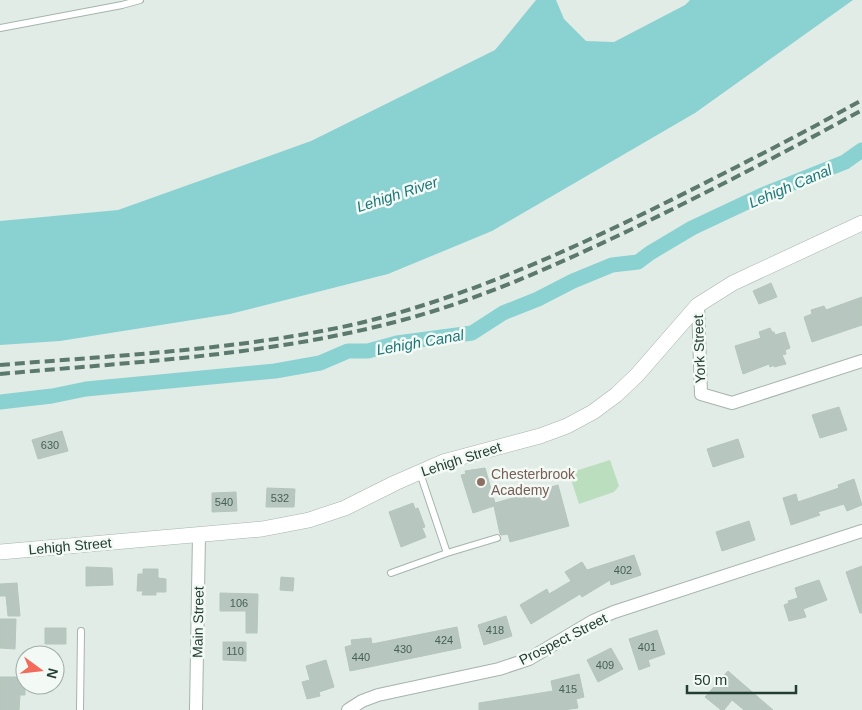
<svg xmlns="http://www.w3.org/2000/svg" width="862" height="710" font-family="Helvetica,sans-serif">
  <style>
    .green { fill: #bbdebf }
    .water { fill: #8ad1d2 }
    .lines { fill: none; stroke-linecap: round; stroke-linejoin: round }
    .canal { stroke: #8ad1d2; stroke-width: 15 }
    .building { fill: #b7c7bf; stroke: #b4c6bc }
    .service-casing { stroke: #a5b4ac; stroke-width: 8 }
    .minor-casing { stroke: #a5b4ac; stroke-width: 14 }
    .tertiary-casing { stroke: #a5b4ac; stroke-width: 16 }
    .service { stroke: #fff; stroke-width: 6 }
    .minor { stroke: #fff; stroke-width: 12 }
    .tertiary { stroke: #fff; stroke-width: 15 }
    .rail { stroke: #5c796d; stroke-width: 4; stroke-dasharray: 10 5; stroke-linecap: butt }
    .education-dot { fill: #8d6e63; stroke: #f3f9f5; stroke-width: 2 }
    .labels { text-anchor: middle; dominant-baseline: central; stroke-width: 5; stroke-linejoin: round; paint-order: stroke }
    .number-label { font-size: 11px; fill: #476055 }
    .street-label { font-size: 14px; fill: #223e32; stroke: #f3f9f5 }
    .education-label { font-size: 14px; fill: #785e54; stroke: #f3f9f5; text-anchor: start }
    .water-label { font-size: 15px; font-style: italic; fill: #1c777a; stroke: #f3f9f5 }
  </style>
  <rect width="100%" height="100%" fill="#e2ece6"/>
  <path class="green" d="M610,460L619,486L614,492L579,504L569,473Z"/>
  <path class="water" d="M536,0H556L564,19L586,41L614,42L685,5L690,0H853L695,113L492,231L388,274L230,314L60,341L0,345V221L118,210L311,141L495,50Z"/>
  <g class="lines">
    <path class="canal" d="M0,402L52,396L86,389L275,371L320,363L348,351H368L397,343L472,333L503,313L538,299L573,281L612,265L638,262L650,253L692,228L760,196L845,162L862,150"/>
  </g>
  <path class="building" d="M771,283L777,297L759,304L753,291Z
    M862,297V325L812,342L804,317L812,314L811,310L824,306L826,310Z
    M770,328L772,332H774L775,335L785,332L790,348L785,350L786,354L782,355L786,364L774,367V365L770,367L769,364L743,374L735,346L761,338L759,332Z
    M839,407L847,430L820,438L812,415Z
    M62,431L68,451L38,459L32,440Z
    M738,439L744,457L713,467L707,449Z
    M485,468L495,503L558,485L569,526L510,542L508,534L501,535L500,534L494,506L473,513L461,475L466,474L465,471Z
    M854,479L862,505L847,511L844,504L818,512L820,515L791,525L783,498L796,494L798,502L839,488L838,485Z
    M267,488L295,489L294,507H266Z
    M236,492L237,511L212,512V493Z
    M413,503L415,509L418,508L425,527L422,528L426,537L401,547L389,512Z
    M749,521L755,540L722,551L716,532Z
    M634,555L641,575L611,585L610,580L582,597L580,594L531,624L520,605L547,589L549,594L571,581L565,572L582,562L587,570Z
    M862,566V613H860L846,572Z
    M86,567L112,568L113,585L86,586Z
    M143,569H158V578L166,579V592H156V595H142L143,591H137L138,574H143Z
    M281,577L294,578L293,591L280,590Z
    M819,580L827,600L803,609L806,617L789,621L784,605L789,603L788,601L798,598L795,588Z
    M17,583L20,616H8L6,596H0V584Z
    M220,593L258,594L257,633H246V611H220Z
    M506,616L512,636L484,645L478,625Z
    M0,619H16L15,649L0,648Z
    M457,627L461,648L350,671L345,647L352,645L351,640L371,638L372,644Z
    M45,628H66V644H45Z
    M657,630L665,654L648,660L650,666L639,670L629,639Z
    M223,642H246V661L223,660Z
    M611,648L623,669L598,682L587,660Z
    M326,660L334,687L319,692L320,696L307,699L302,682L310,680L306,666Z
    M728,671L773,710H744L732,700L724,710H721L705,697Z
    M579,674L584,697L576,699L578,708L563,710H479V703L553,691L551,681Z
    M0,677H18V683H25V695H20L19,710H0Z"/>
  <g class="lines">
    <g class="service-casing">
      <path id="service" d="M0,28L122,5L140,0
        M420,473L447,553L497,538
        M391,573L447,553
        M80,710L81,631"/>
    </g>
    <g class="minor-casing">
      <path id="minor" d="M698,305L701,394L732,403L862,361
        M196,710L199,534
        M348,710L362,701L378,695L499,669L529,659L593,621L614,612L862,531"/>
    </g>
    <g class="tertiary-casing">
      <path id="tertiary" d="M0,552L262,529L309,520L345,508L395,483L443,462L540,436L567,426L593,412L616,395L637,375L698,305L733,283L862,223"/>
    </g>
    <use href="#service" class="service"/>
    <use href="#minor" class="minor"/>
    <use href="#tertiary" class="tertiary"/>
    <path class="rail" d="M0,365C119,355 243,350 360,323C479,294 590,241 699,186C754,158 809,130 862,100
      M0,374C132,362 266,356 395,322C477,301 554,266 630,230C708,192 786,152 862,110"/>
  </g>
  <circle class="education-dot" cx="481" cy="482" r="5"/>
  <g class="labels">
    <g class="number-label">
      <text x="50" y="445">630</text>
      <text x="280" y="498">532</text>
      <text x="224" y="502">540</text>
      <text x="623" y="570">402</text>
      <text x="239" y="603">106</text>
      <text x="495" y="630">418</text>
      <text x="444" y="640">424</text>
      <text x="647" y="647">401</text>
      <text x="403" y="649">430</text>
      <text x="235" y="651">110</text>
      <text x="361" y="657">440</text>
      <text x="605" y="665">409</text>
      <text x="568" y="689">415</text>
    </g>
    <g class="street-label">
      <text transform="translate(699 349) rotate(-92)">York Street</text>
      <text transform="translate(461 459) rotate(-18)">Lehigh Street</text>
      <text transform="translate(70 546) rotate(-5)">Lehigh Street</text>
      <text transform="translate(198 622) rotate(-89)">Main Street</text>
      <text transform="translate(563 639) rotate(-27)">Prospect Street</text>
    </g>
    <g class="education-label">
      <text x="491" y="474">Chesterbrook<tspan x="491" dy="16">Academy</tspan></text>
    </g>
    <g class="water-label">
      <text transform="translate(790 186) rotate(-23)">Lehigh Canal</text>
      <text transform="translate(397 194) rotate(-18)">Lehigh River</text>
      <text transform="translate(420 342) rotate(-10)">Lehigh Canal</text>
    </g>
  </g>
  <g transform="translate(40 670) rotate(105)"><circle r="24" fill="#f3f9f5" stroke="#9faea7"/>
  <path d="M0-4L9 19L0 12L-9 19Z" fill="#f26a5a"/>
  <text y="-8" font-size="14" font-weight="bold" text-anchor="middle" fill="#223e32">N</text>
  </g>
  <path d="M687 685v8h109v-8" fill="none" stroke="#223e32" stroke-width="2.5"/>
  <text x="694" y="685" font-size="15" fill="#223e32" stroke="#f3f9f5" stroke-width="4" paint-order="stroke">50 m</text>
</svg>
